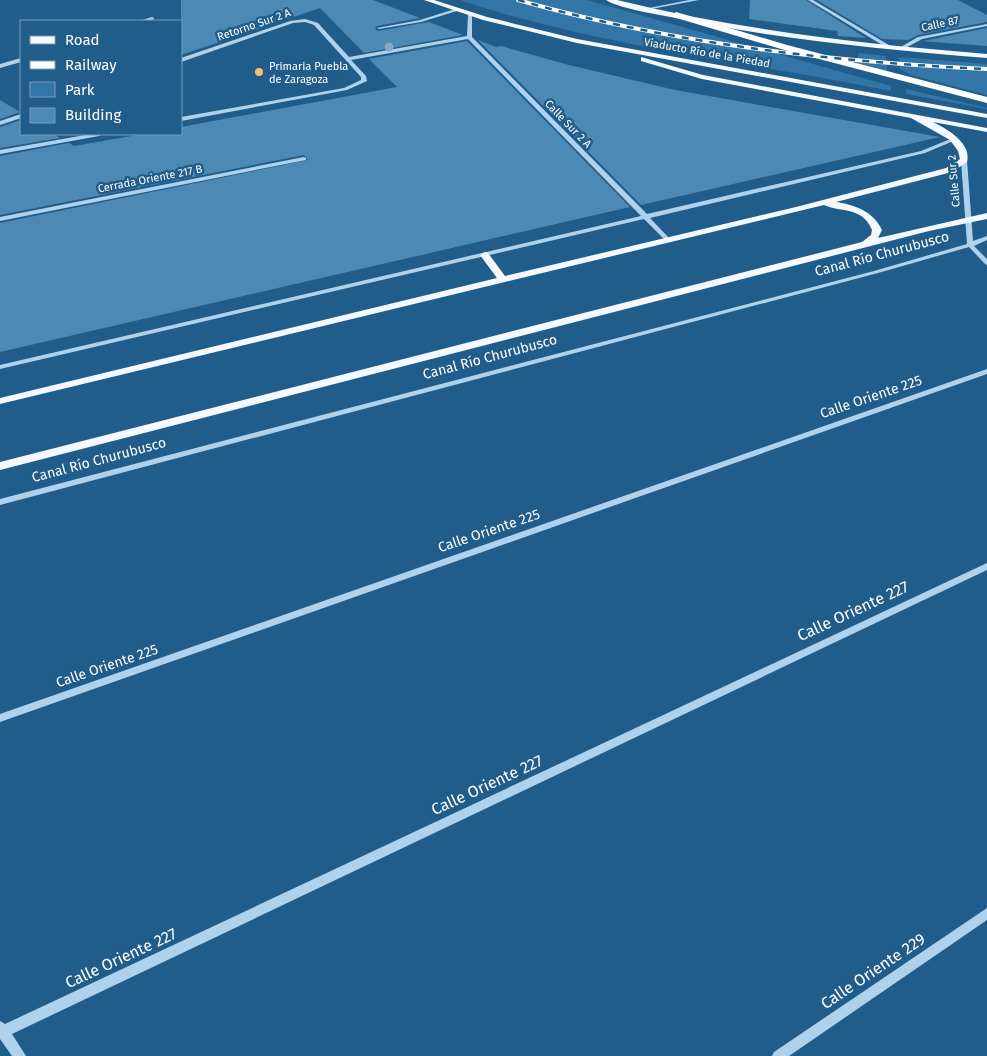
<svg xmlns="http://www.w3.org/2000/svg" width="987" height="1056" font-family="'Fira Sans',sans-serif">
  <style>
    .green { fill: #3176a7 }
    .building { fill: #4d89b5 }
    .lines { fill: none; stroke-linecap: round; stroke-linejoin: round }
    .minor { fill: #aed2eb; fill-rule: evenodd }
    .major { fill: #f3f9fe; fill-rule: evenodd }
    .highway { fill: #fff; fill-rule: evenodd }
    .rail-casing { stroke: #fff; stroke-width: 4 }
    .rail { stroke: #215d8b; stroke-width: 2.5; stroke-dasharray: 7; stroke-linecap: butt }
    .tree { fill: #83aac7 }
    .poi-dot { fill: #f8be6f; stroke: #215d8b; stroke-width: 2 }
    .labels { text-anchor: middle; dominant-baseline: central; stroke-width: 5; stroke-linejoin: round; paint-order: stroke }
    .far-street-label { font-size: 11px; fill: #fff; stroke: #215d8b }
    .far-poi-label { font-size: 11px; fill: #fff; stroke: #215d8b; text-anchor: start }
    .street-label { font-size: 14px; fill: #fff; stroke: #215d8b }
    .near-street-label { font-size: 16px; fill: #fff; stroke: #215d8b }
  </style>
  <rect width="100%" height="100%" fill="#215d8b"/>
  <path class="green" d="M459,0H587L891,86V91C748,62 597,46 459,0Z
    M859,53L886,56L887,71L857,63Z
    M899,57L987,64V95L911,75L900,69Z
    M906,89L987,108V109L906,94Z"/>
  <path class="building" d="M181,0H373L420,18L377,26L375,29L378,31L429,22L463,35L364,53L320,8L181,55Z
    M750,0H806L866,38L838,36L837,31L749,19Z
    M817,0H958L987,15V22L918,35L908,40L882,39Z
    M987,28V46L921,41H923Z
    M478,40L496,47L501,46L569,65L675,90L940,137L641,205Z
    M467,41L630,207L0,352V223L308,160L304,155L0,215V156L69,143L74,146L143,134H181V127L397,87L369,59Z
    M0,100L20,112L0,119Z
    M21,120V134H54L60,138L0,148V127Z"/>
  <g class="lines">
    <path class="minor" d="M689,0H699L646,10L644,9Z
      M808,0H813L894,48L889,49Z
      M455,9H457V11L421,22L379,29L377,28L420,20Z
      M470,14L472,15V37L647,214L921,151L953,138L958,139L925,153L650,218L670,239L671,240L668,242L666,241L644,219L0,369V365L641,216L468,39L351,60L366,76L367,81L347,90L181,121V117L344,88L361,80V77L314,25L305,22L293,23L181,62V58L290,21L305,19L318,23L349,57L467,36L468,15Z
      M152,17L154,18V19L146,21H139Z
      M987,24V26L922,39L902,50L897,49L918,37Z
      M21,58V62L0,68V64Z
      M21,114V118L0,125V121Z
      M91,134H102L99,136L0,154V150Z
      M304,157L306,158V160L0,221V217Z
      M964,158L967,160L973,241L987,236V240L974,246L987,259V265L985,264L969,247L878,273L0,505V499L874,271L967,244L961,160Z
      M987,369V374L0,722V714Z
      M987,563V570L12,1034L26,1056H12L0,1039V1021L5,1024Z
      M987,908V920L789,1056H772L774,1052Z"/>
    <path class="major" d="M424,0H434L487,17L577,39L987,114V118L577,43L483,20Z
      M606,0H617C739,30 862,44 987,54V58C881,49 775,39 671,17C655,14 618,8 606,0Z
      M641,57L703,75L987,128V132L933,122C947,129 972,143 967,162L952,172L836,202C855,205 873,211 882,230L878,238L987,213V219L929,231L0,470V462L862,242L871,235L872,230C862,206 842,213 824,205L0,404V398L497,278L480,255L485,252L488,253L505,276L796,207L946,168L960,159L958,151L950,140L911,118L702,79L641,61Z"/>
    <path class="highway" d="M676,12L787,45L987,97V103L781,49L673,17L672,15Z"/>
    <g class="rail-casing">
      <path id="rail" d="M518,0C669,43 830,62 987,69"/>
    </g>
    <use href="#rail" class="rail"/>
  </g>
  <circle class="tree" cx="389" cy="47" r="4.5"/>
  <circle class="poi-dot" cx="259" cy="72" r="5"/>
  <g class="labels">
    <g class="far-street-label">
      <text transform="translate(940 24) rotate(-12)">Calle 87</text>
      <text transform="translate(254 25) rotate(-19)">Retorno Sur 2 A</text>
      <text transform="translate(707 53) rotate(10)">Viaducto Río de la Piedad</text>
      <text transform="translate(568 124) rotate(46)">Calle Sur 2 A</text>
      <text transform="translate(150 179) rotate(-11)">Cerrada Oriente 217 B</text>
      <text transform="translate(954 181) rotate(-95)">Calle Sur 2</text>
    </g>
    <g class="far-poi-label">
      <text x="269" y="66">Primaria Puebla<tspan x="269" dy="13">de Zaragoza</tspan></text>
    </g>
    <g class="street-label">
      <text transform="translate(882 254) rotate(-15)">Canal Río Churubusco</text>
      <text transform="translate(490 357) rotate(-15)">Canal Río Churubusco</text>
      <text transform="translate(871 397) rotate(-19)">Calle Oriente 225</text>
      <text transform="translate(99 460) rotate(-15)">Canal Río Churubusco</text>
      <text transform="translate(489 531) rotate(-19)">Calle Oriente 225</text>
      <text transform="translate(107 666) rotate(-19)">Calle Oriente 225</text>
    </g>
    <g class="near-street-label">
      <text transform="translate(853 611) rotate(-25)">Calle Oriente 227</text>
      <text transform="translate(487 785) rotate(-25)">Calle Oriente 227</text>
      <text transform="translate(121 958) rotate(-25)">Calle Oriente 227</text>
      <text transform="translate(873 971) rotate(-34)">Calle Oriente 229</text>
    </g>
  </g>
  <rect x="20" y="20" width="162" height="115" fill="#215d8b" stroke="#7a9eb9"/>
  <rect x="30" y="36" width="25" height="8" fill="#f3f9fe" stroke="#7a9eb9"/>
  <text x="65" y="45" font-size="15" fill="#ffffff">Road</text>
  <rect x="30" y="61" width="25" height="8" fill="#ffffff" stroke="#7a9eb9"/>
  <text x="65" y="70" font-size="15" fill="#ffffff">Railway</text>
  <rect x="30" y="82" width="25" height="15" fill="#3176a7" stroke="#7a9eb9"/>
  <text x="65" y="95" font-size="15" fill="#ffffff">Park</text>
  <rect x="30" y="108" width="25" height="15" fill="#4d89b5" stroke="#7a9eb9"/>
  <text x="65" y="120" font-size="15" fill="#ffffff">Building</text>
</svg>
